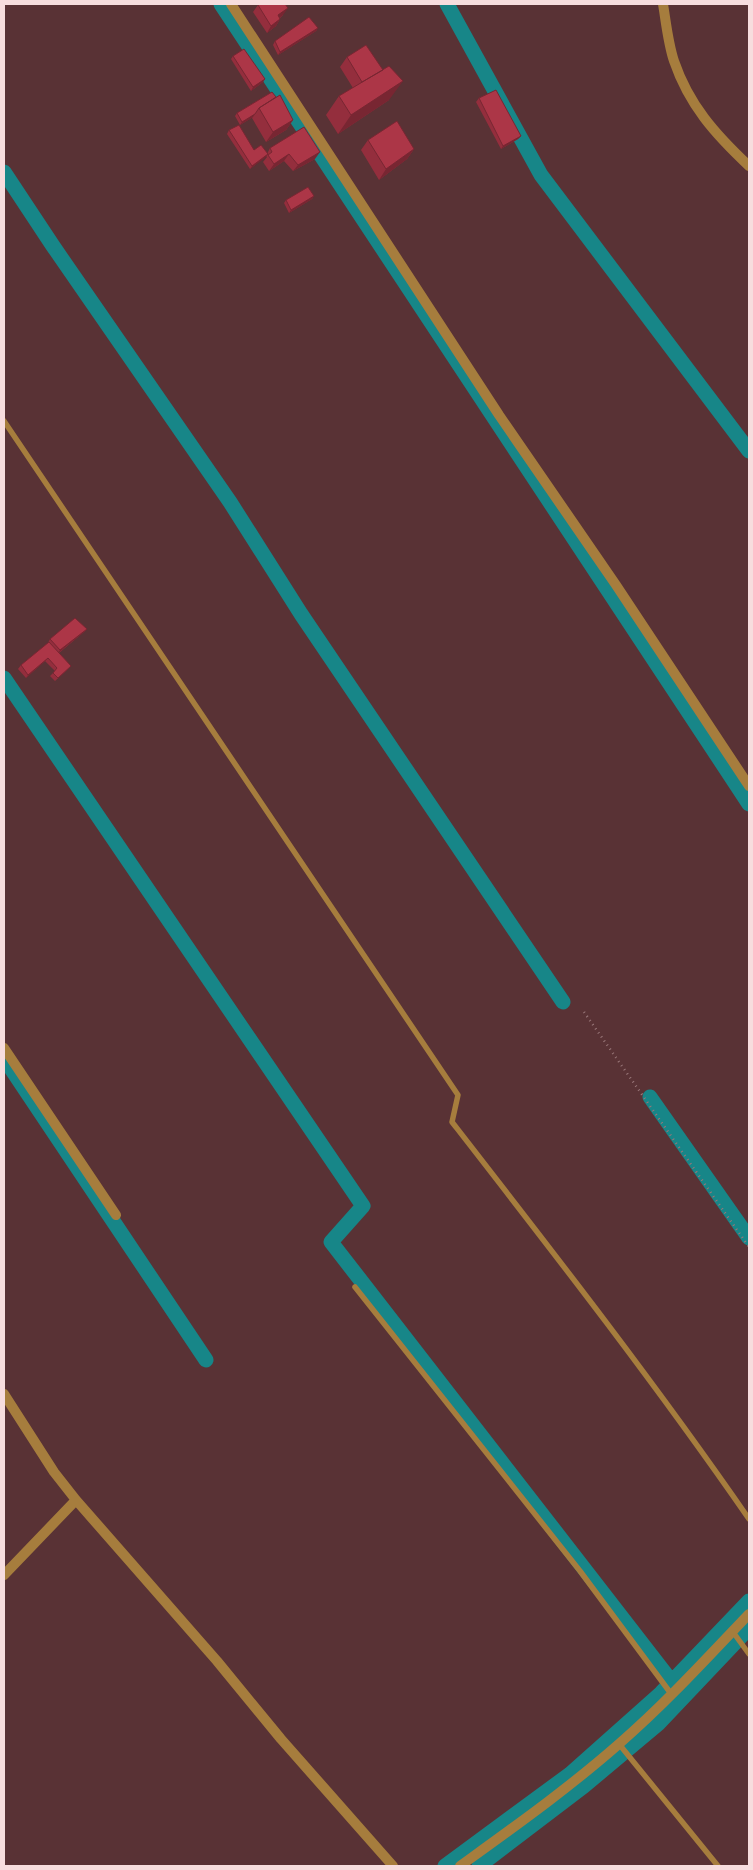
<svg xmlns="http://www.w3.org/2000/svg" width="753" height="1870" font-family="Barlow,sans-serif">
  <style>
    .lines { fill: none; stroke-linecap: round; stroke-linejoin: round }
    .canal { stroke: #178688; stroke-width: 15 }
    .path { stroke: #997779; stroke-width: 2.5; stroke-dasharray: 1 4; stroke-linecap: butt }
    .service { stroke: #a67d3d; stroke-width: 5.5 }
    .minor { stroke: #a67d3d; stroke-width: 10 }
    .tertiary { stroke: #a67d3d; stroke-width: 10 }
    .wall { fill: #942e3d }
    .shaded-wall { fill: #782632 }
    .building { fill: #ac3647; stroke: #782632 }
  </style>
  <rect width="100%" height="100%" fill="#593235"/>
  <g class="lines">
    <path class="canal" d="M221,4L749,804
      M447,4L541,175L749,451
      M4,172L53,246L230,502L301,614L563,1002
      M4,678L363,1206L331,1242L672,1682
      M4,1058L206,1360
      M650,1097L749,1238
      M445,1866L570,1774L661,1693L749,1601
      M479,1866L584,1786L658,1724L749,1628"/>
    <path class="path" d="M584,1012L749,1247"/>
    <path class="service" d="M4,421L458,1095L452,1122C553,1252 655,1383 749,1519
      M355,1287L580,1571L672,1695
      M733,1632L749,1654
      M619,1744L718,1866"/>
    <path class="minor" d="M663,4C666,22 668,43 674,61C689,105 715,134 749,166
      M4,1048L116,1215
      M4,1394L54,1472L76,1500L217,1661L281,1739L393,1866
      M4,1575L76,1500
      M460,1866C514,1827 569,1788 620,1743C666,1703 707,1658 749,1614"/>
    <path class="tertiary" d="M231,4L499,415L616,585L749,786"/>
  </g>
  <path class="wall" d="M258,5L283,15L280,18V19L276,26L267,33L253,12Z
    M318,28L316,31L278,55L273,45L275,41Z
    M233,56L265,79L263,82L251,91L231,59Z
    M347,57L389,100L338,134L326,115L339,96L353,88L340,67Z
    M272,92L293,120L286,130L266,142L252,118L253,117L240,125L235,116L237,113Z
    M479,98L521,136L518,139L501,149L476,102Z
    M229,130L254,150L267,154L270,148L315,159L293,171L284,161L269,171L263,162L267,157L266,156L250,169L227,134Z
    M368,140L414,149L407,159L379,180L361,150Z
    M314,196L312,199L289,213L284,203L286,200Z
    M87,629L84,632L59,653L71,666L68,669L55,681L50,676L55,671L45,661L26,678L18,669L21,665L48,643L50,639Z"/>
  <path class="shaded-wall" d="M288,8L283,15L274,22L278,15Z
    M280,19L276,26L267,33L271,26Z
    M318,28L316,31L278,55L280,52Z
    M265,79L263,82L251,91L253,87Z
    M403,81L389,100L338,134L351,115Z
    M255,114L253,117L240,125L242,122Z
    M293,120L286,130L266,142L273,132Z
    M521,136L518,139L501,149L503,146Z
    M414,149L407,159L379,180L386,169Z
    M320,152L315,159L293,171L298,165Z
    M268,154L265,158L250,169L252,166Z
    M289,154L284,161L269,171L274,164Z
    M314,196L312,199L289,213L291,210Z
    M87,629L84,632L57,654L60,650Z
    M48,658L45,661L26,678L28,675Z"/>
  <path class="building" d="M260,4H285L288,8L278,15L280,19L271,26L258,5Z
    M309,17L318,28L280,52L275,41Z
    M366,45L383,70L362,82L347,57Z
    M244,49L265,79L253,87L233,56Z
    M389,66L403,81L351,115L339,96Z
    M496,90L521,136L503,146L479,98Z
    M272,92L276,97L259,108L255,114L242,122L237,113Z
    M280,95L293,120L273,132L259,108Z
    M397,121L414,149L386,169L368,140Z
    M239,125L254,150L261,145L268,154L252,166L229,130Z
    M304,127L320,152L298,165L289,154L274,164L268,155L272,152L270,148Z
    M308,187L314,196L291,210L286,200Z
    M75,618L87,629L60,650L50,639Z
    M49,642L71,666L58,678L53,673L57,668L48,658L28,675L21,665Z"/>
  <rect width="753" height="1870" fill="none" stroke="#f7ddde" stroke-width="10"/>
</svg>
